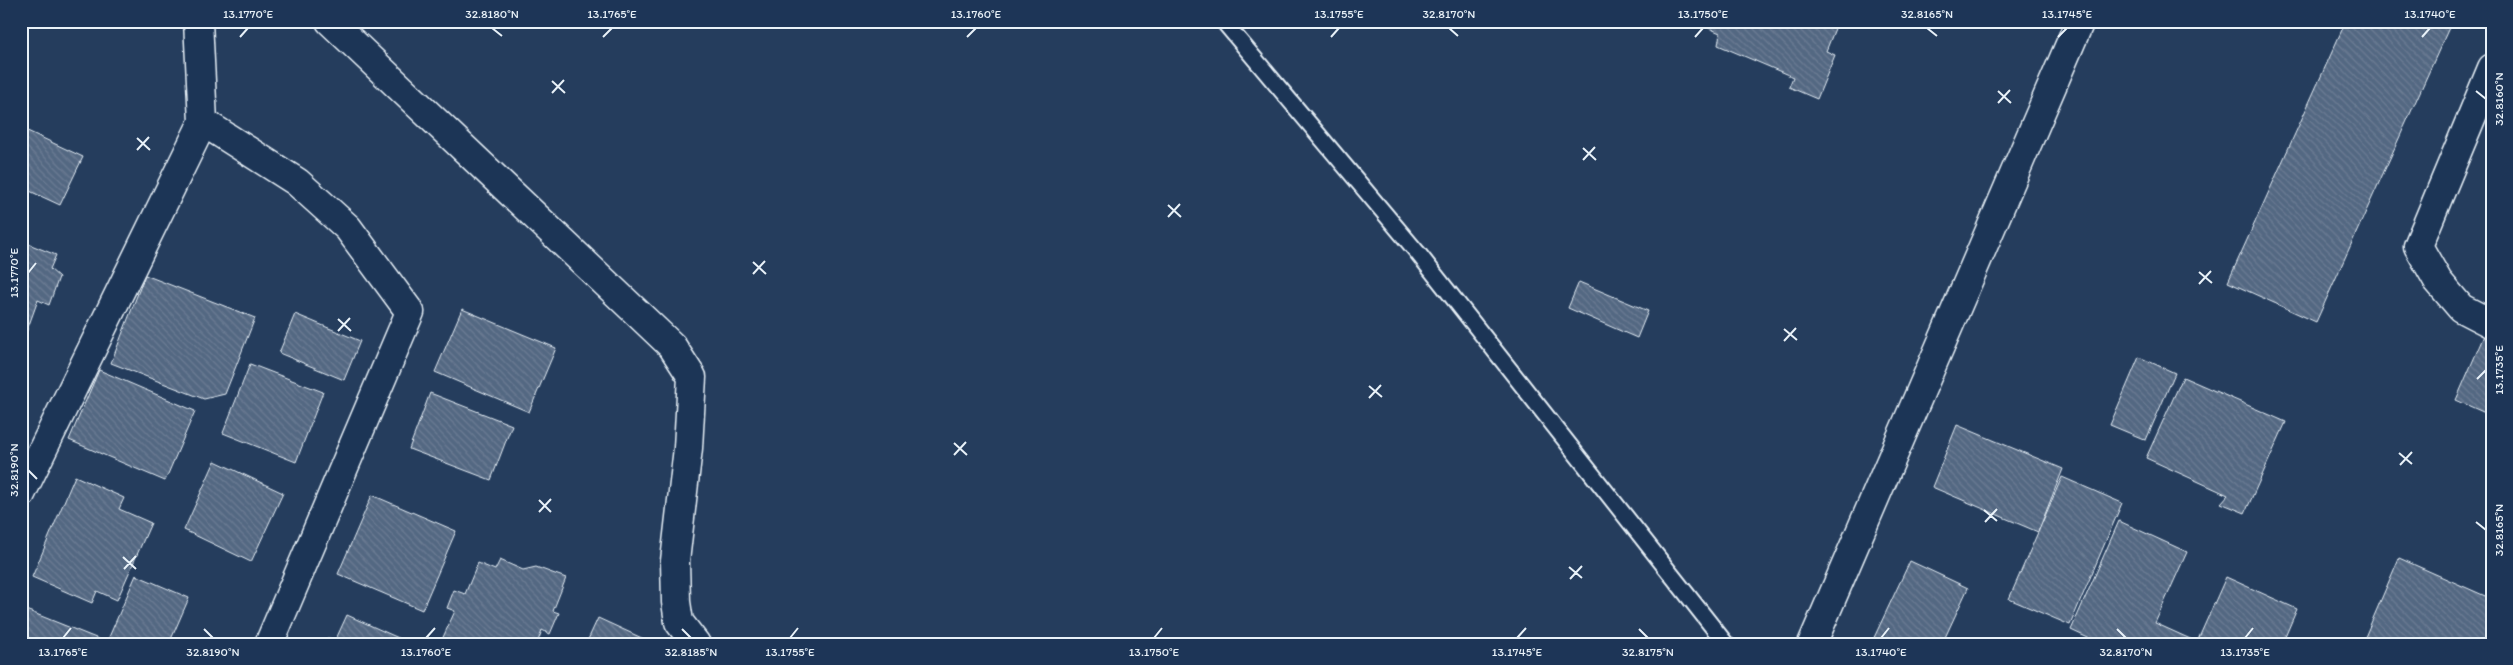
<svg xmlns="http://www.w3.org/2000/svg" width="2513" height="665" font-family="Itim,sans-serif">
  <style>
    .building { fill: url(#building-back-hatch); stroke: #e8f1f8 }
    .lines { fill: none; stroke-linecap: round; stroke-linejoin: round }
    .lane-casing { stroke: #e8f1f8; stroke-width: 19 }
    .street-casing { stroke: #e8f1f8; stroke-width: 31 }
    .secondary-casing { stroke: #e8f1f8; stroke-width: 31 }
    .lane { stroke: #1d3557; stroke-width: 15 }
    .street { stroke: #1d3557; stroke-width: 28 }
    .secondary { stroke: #1d3557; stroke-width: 28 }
    .ticks { fill: none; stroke: #e8f1f8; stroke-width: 2 }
    .neatline { fill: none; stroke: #e8f1f8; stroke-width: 2 }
    .ticks-label { font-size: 12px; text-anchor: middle; fill: #e8f1f8 }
  </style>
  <defs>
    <pattern id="building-back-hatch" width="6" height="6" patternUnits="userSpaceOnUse" patternTransform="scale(1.25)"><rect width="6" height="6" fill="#536782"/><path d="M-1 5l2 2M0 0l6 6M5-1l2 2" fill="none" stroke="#6c7d94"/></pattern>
  </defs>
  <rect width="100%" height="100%" fill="#253d5d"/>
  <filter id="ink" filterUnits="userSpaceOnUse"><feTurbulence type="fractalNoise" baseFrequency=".02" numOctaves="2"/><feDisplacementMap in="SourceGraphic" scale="10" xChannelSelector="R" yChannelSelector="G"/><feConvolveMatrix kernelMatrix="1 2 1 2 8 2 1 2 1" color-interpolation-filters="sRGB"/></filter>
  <g filter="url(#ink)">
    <path class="building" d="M1693,21H1838L1826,51L1835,55L1817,99L1789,87L1793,77L1718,45L1720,33Z
      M2346,21H2452L2316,322L2228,282Z
      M21,128L83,157L60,205L21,187Z
      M21,215L28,217L21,235Z
      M21,241L56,255L50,269L59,277L49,305L38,300L26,333L21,331Z
      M145,275L255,318L225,394L204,399L111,363Z
      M1579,282L1648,311L1637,338L1568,308Z
      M462,309L556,348L529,412L435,372Z
      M295,314L360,341L344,380L279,353Z
      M2492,317V416L2456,400Z
      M2139,357L2175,373L2146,440L2110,425Z
      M250,364L323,392L296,462L223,433Z
      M99,370L195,411L165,481L69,440Z
      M2183,377L2286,422L2245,513L2221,503L2228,495L2146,458Z
      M430,393L512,425L491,480L409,449Z
      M1957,425L2063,469L2038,532L1932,487Z
      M215,461L283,493L251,562L184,530Z
      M75,476L124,498L119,509L151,523L117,600L97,591L92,603L32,577Z
      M2062,477L2122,503L2070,625L2009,599Z
      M372,495L456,531L422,610L338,574Z
      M2119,521L2187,552L2155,623L2197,642L2226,577L2297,609L2282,644H2101L2071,630Z
      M2399,558L2492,599L2490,644H2362Z
      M500,560L523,570L536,567L566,578L553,611L559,613L550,634L542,630L537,644H440L455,611L447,608L454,590L465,594L478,563L495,570Z
      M1910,561L1968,588L1942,644H1871Z
      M136,575L189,598L169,644H106Z
      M21,608L106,642L105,644H21Z
      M347,615L412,644H324L327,638L336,639Z
      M598,618L644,639L642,644H586Z"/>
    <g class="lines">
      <g class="lane-casing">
        <path id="lane" d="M1223,21L1417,252L1726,644"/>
      </g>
      <g class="street-casing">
        <path id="street" d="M330,21L672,346L692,377L688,448L675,561L676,602L679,622L696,644
          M2492,68L2418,246L2438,281L2461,308L2492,324
          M203,122L297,182L348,228L410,312L269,644
          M21,494L203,122L198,21"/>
      </g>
      <g class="secondary-casing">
        <path id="secondary" d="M1812,644L2080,21"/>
      </g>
      <use href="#lane" class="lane"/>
      <use href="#street" class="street"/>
      <use href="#secondary" class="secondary"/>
    </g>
  </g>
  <path class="ticks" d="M492,28L502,36M1449,28L1458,36M1927,28L1937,36M240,37L248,28M603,37L612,28M967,37L976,28M1331,37L1339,28M1695,37L1703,28M2058,37L2067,28M2422,37L2430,28M552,81L565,93M1998,91L2011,103M2476,91L2486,99M552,93L564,80M1998,103L2010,90M137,138L150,150M1583,148L1596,160M137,150L149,137M1583,160L1595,147M1168,205L1181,217M1168,217L1180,204M753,262L766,274M2199,272L2212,283M28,273L36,263M753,274L765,261M2199,284L2211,271M338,319L351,331M1784,329L1797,340M338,331L350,318M1784,341L1796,328M2477,379L2486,370M1369,386L1382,397M1369,398L1381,385M954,443L967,455M2399,453L2412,464M954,455L966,442M2400,465L2412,452M28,470L37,479M539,500L551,512M1984,510L1997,521M539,512L551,499M1985,522L1997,509M2476,522L2486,530M123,557L136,569M1569,567L1582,578M124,569L136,556M1570,579L1582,566M204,629L213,638M682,629L691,638M1639,629L1648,638M2117,629L2126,638M63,638L71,628M426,638L435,628M790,638L798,628M1154,638L1162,628M1517,638L1526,628M1881,638L1889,628M2245,638L2253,628"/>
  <rect width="2513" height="665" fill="none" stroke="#1d3557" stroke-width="55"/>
  <rect x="28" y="28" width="2458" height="610" class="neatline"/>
  <g class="ticks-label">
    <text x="248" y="18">13.1770°E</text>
    <text x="492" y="18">32.8180°N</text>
    <text x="612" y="18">13.1765°E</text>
    <text x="976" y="18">13.1760°E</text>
    <text x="1339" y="18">13.1755°E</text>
    <text x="1449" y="18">32.8170°N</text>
    <text x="1703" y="18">13.1750°E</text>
    <text x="1927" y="18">32.8165°N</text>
    <text x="2067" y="18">13.1745°E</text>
    <text x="2430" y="18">13.1740°E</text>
    <text transform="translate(2499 99) rotate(-90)" y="4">32.8160°N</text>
    <text transform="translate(14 273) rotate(-90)" y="4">13.1770°E</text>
    <text transform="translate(2499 370) rotate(-90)" y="4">13.1735°E</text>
    <text transform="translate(14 470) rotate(-90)" y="4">32.8190°N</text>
    <text transform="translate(2499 530) rotate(-90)" y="4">32.8165°N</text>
    <text x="63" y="656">13.1765°E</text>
    <text x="213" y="656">32.8190°N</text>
    <text x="426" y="656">13.1760°E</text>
    <text x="691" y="656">32.8185°N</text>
    <text x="790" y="656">13.1755°E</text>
    <text x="1154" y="656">13.1750°E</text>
    <text x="1517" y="656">13.1745°E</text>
    <text x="1648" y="656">32.8175°N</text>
    <text x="1881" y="656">13.1740°E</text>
    <text x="2126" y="656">32.8170°N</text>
    <text x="2245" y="656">13.1735°E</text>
  </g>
</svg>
